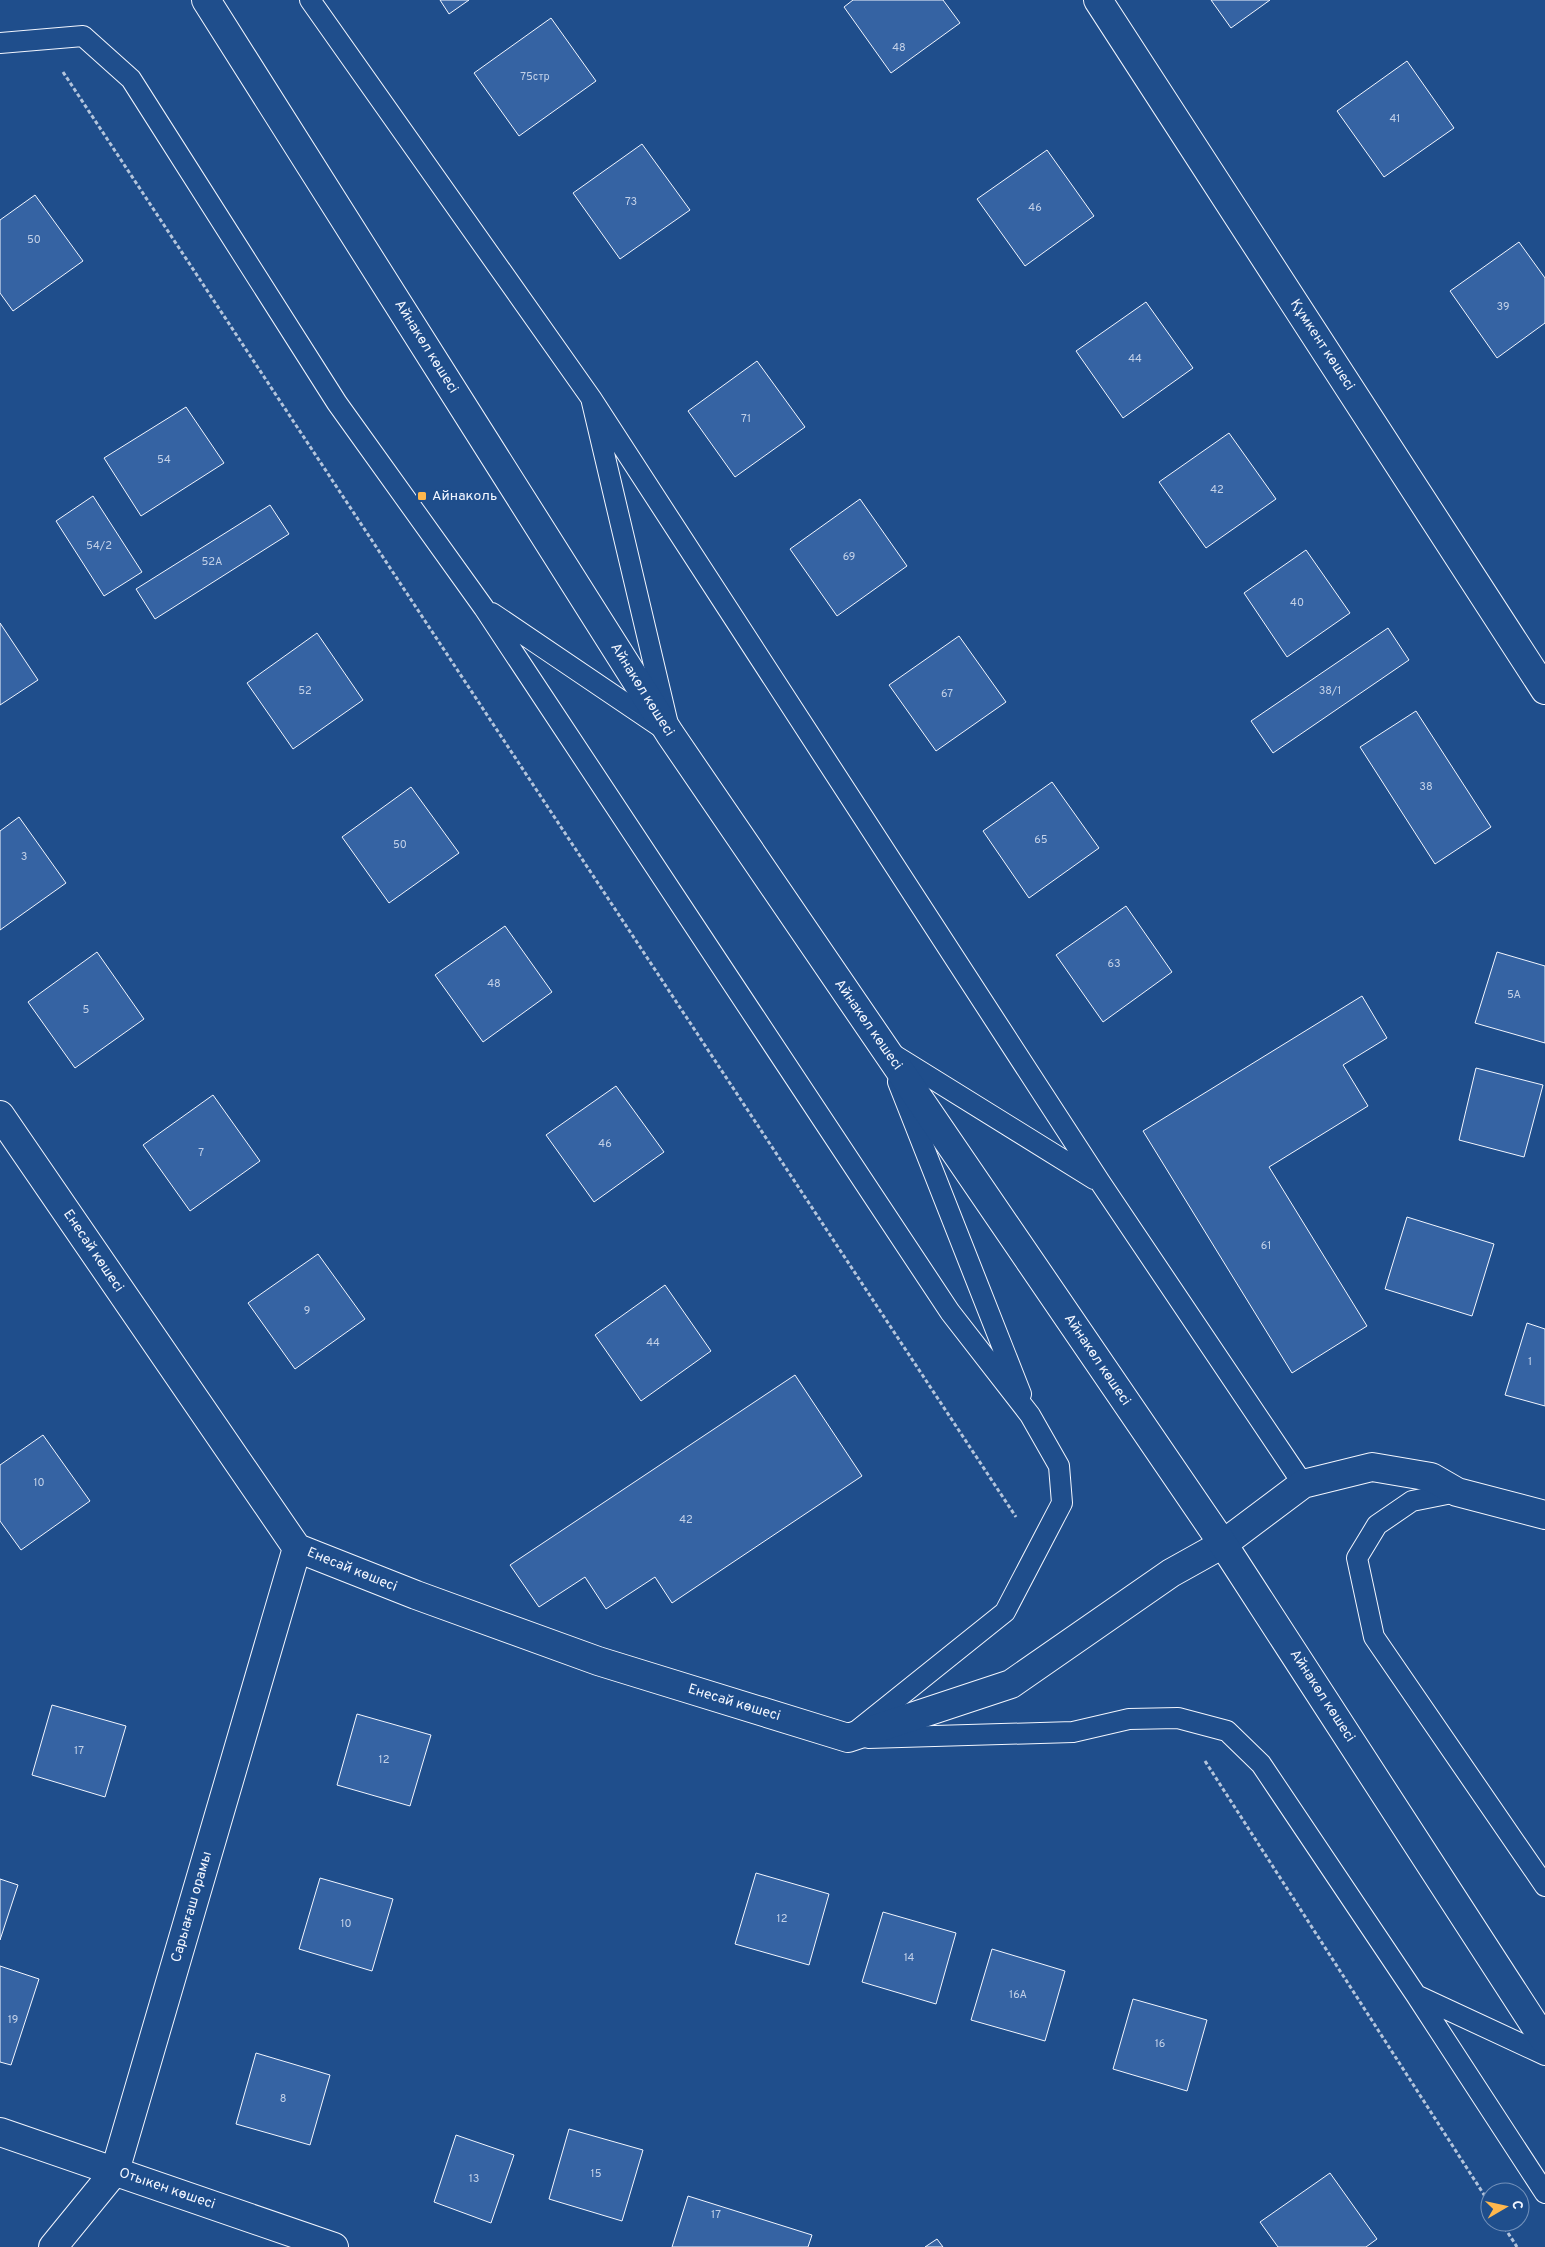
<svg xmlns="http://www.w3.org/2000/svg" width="1545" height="2247" font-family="Overpass,sans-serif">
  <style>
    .building { fill: #3563a3; stroke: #f2f6ff }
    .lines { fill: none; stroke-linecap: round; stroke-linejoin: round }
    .service-casing { stroke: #f2f6ff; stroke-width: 22 }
    .minor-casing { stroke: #f2f6ff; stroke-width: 30 }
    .secondary-casing { stroke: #f2f6ff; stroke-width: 30 }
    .path { stroke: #b3c4dc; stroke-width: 3; stroke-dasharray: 4 2.5; stroke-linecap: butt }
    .service { stroke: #1f4e8c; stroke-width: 20 }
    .minor { stroke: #1f4e8c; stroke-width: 28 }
    .secondary { stroke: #1f4e8c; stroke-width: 28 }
    .poi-dot { fill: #ffb74d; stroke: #1f4e8c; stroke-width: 2 }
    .labels { text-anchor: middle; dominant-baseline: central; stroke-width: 4; stroke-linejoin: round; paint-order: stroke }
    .number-label { font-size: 11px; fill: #c3d1e8 }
    .street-label { font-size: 14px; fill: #f2f6ff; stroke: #1f4e8c }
    .poi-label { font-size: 14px; fill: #f2f6ff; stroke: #1f4e8c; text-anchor: start }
  </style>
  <rect width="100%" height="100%" fill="#1f4e8c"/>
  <path class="building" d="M440,0H469L449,14Z
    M853,0H943L960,23L891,73L844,7Z
    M1211,0H1270L1231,28Z
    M551,18L596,81L519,136L474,73Z
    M1407,61L1454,128L1384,177L1337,111Z
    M642,144L690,210L620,259L573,193Z
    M1047,150L1094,216L1025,266L977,199Z
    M35,195L83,261L13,311L0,293V220Z
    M1519,242L1545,278V323L1497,358L1450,291Z
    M1146,302L1193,368L1123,418L1076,351Z
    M757,361L805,427L735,477L688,411Z
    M186,407L224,463L141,516L104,458Z
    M1229,433L1276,499L1206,548L1159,482Z
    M93,496L142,572L104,596L56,521Z
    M860,499L907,566L837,616L790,549Z
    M270,505L289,534L155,619L136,589Z
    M1306,550L1350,613L1287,657L1244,593Z
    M0,623L38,680L0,705Z
    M1388,628L1409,660L1273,753L1251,721Z
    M317,633L363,700L293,749L247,683Z
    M959,636L1006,702L936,751L889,685Z
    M1416,711L1491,827L1435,864L1360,747Z
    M1052,782L1099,848L1029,898L983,831Z
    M411,787L459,853L389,903L342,837Z
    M19,817L66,883L0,930V831Z
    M1126,906L1172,972L1103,1022L1056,955Z
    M505,926L552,992L483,1042L435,975Z
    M97,952L144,1019L75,1068L28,1002Z
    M1497,952L1545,966V1043L1475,1023Z
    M1362,996L1387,1038L1343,1065L1368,1106L1269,1167L1367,1326L1292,1373L1143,1131Z
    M1476,1068L1543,1085L1524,1157L1459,1140Z
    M616,1086L664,1152L594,1202L546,1135Z
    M213,1095L260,1161L190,1211L143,1145Z
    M1407,1217L1494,1244L1472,1316L1385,1289Z
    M318,1254L365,1319L295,1369L248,1303Z
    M665,1285L711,1351L641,1401L595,1335Z
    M1527,1323L1545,1329V1406L1505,1395Z
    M795,1375L862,1476L672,1603L655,1577L606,1609L585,1577L539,1607L510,1565Z
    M43,1435L90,1501L21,1550L0,1521V1465Z
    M52,1705L126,1726L105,1797L32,1775Z
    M357,1714L431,1735L410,1806L337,1785Z
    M756,1873L829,1894L809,1965L735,1944Z
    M320,1878L393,1899L372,1971L299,1949Z
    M0,1879L18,1885L0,1940Z
    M883,1912L956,1933L936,2004L862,1982Z
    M992,1949L1065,1971L1045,2041L971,2020Z
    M0,1966L39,1979L11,2065L0,2062Z
    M1133,1999L1207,2020L1187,2091L1113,2069Z
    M256,2053L330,2075L310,2145L236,2124Z
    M569,2129L643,2150L622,2221L549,2199Z
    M456,2135L514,2155L491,2223L434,2202Z
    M1330,2173L1377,2239L1366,2247H1278L1260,2222Z
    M688,2196L812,2235L808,2247H672Z
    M937,2239L943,2247H925Z"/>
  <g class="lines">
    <g class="service-casing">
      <path id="service" d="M310,0L591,398L667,720
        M0,43L83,36L131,79L337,403L484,608L950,1312L1030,1415L1059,1466L1062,1503L1005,1612L859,1729
        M591,398L1100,1182L1303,1484
        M492,613L665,730
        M891,1053L1094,1179
        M898,1082L1021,1394
        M1457,1492L1412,1501L1377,1525L1357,1558L1374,1637L1545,1886
        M868,1738L1073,1732L1129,1719L1178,1718L1227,1731L1261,1764L1416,1995L1545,2193
        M1416,1995L1545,2055"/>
    </g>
    <g class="minor-casing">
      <path id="minor" d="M1098,0L1545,690
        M0,1115L297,1548L416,1595L598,1661L848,1738L1011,1684L1171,1573L1223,1544L1303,1484L1372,1467L1431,1477L1457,1492L1545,1515
        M0,2132L334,2247
        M53,2247L115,2171L297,1548"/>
    </g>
    <g class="secondary-casing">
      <path id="secondary" d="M206,0L670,734L1223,1544L1545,2041"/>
    </g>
    <path class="path" d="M63,72L1016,1517
      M1205,1761L1490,2204
      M1501,2222L1517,2247"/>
    <use href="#service" class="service"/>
    <use href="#minor" class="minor"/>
    <use href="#secondary" class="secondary"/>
  </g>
  <rect class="poi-dot" x="417" y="491" width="10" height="10" rx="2.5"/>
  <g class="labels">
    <g class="number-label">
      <text x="899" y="48">48</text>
      <text x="535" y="77">75стр</text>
      <text x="1395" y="119">41</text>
      <text x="631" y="202">73</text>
      <text x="1035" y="208">46</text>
      <text x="34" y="240">50</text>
      <text x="1503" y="307">39</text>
      <text x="1135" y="359">44</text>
      <text x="746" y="419">71</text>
      <text x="164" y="460">54</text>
      <text x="1217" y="490">42</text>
      <text x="99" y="546">54/2</text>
      <text x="849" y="557">69</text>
      <text x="212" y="562">52А</text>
      <text x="1297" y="603">40</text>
      <text x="305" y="691">52</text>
      <text x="1330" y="691">38/1</text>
      <text x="947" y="694">67</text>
      <text x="1426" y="787">38</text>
      <text x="1041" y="840">65</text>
      <text x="400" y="845">50</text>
      <text x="24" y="857">3</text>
      <text x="1114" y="964">63</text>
      <text x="494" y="984">48</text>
      <text x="1514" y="995">5A</text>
      <text x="86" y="1010">5</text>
      <text x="605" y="1144">46</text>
      <text x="201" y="1153">7</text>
      <text x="1266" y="1246">61</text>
      <text x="307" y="1311">9</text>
      <text x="653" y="1343">44</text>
      <text x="1530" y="1362">1</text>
      <text x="39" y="1483">10</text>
      <text x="686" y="1520">42</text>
      <text x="79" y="1751">17</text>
      <text x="384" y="1760">12</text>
      <text x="782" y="1919">12</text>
      <text x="346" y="1924">10</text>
      <text x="909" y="1958">14</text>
      <text x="1018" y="1995">16А</text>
      <text x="13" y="2020">19</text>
      <text x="1160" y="2044">16</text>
      <text x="283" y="2099">8</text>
      <text x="596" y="2174">15</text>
      <text x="474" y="2179">13</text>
      <text x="716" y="2215">17</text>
    </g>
    <g class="street-label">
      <text transform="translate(1322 345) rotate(57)">Құмкент көшесі</text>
      <text transform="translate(426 347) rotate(58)">Айнакөл көшесі</text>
      <text transform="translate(642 690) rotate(58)">Айнакөл көшесі</text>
      <text transform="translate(868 1025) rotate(55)">Айнакөл көшесі</text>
      <text transform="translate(93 1251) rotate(56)">Енесай көшесі</text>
      <text transform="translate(1097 1360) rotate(56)">Айнакөл көшесі</text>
      <text transform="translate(352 1570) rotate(22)">Енесай көшесі</text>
      <text transform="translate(1322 1696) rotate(57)">Айнакөл көшесі</text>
      <text transform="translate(734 1703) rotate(17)">Енесай көшесі</text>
      <text transform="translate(192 1907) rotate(-74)">Сарыағаш орамы</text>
      <text transform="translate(167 2189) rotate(19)">Отыкен көшесі</text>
    </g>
    <g class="poi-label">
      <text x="432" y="496">Айнаколь</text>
    </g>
  </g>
  <g transform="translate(1505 2207) rotate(81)"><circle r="24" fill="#1f4e8c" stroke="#7391ba"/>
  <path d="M0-4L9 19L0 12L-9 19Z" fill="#ffb74d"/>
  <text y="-8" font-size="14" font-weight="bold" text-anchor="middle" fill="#f2f6ff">С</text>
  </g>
</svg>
